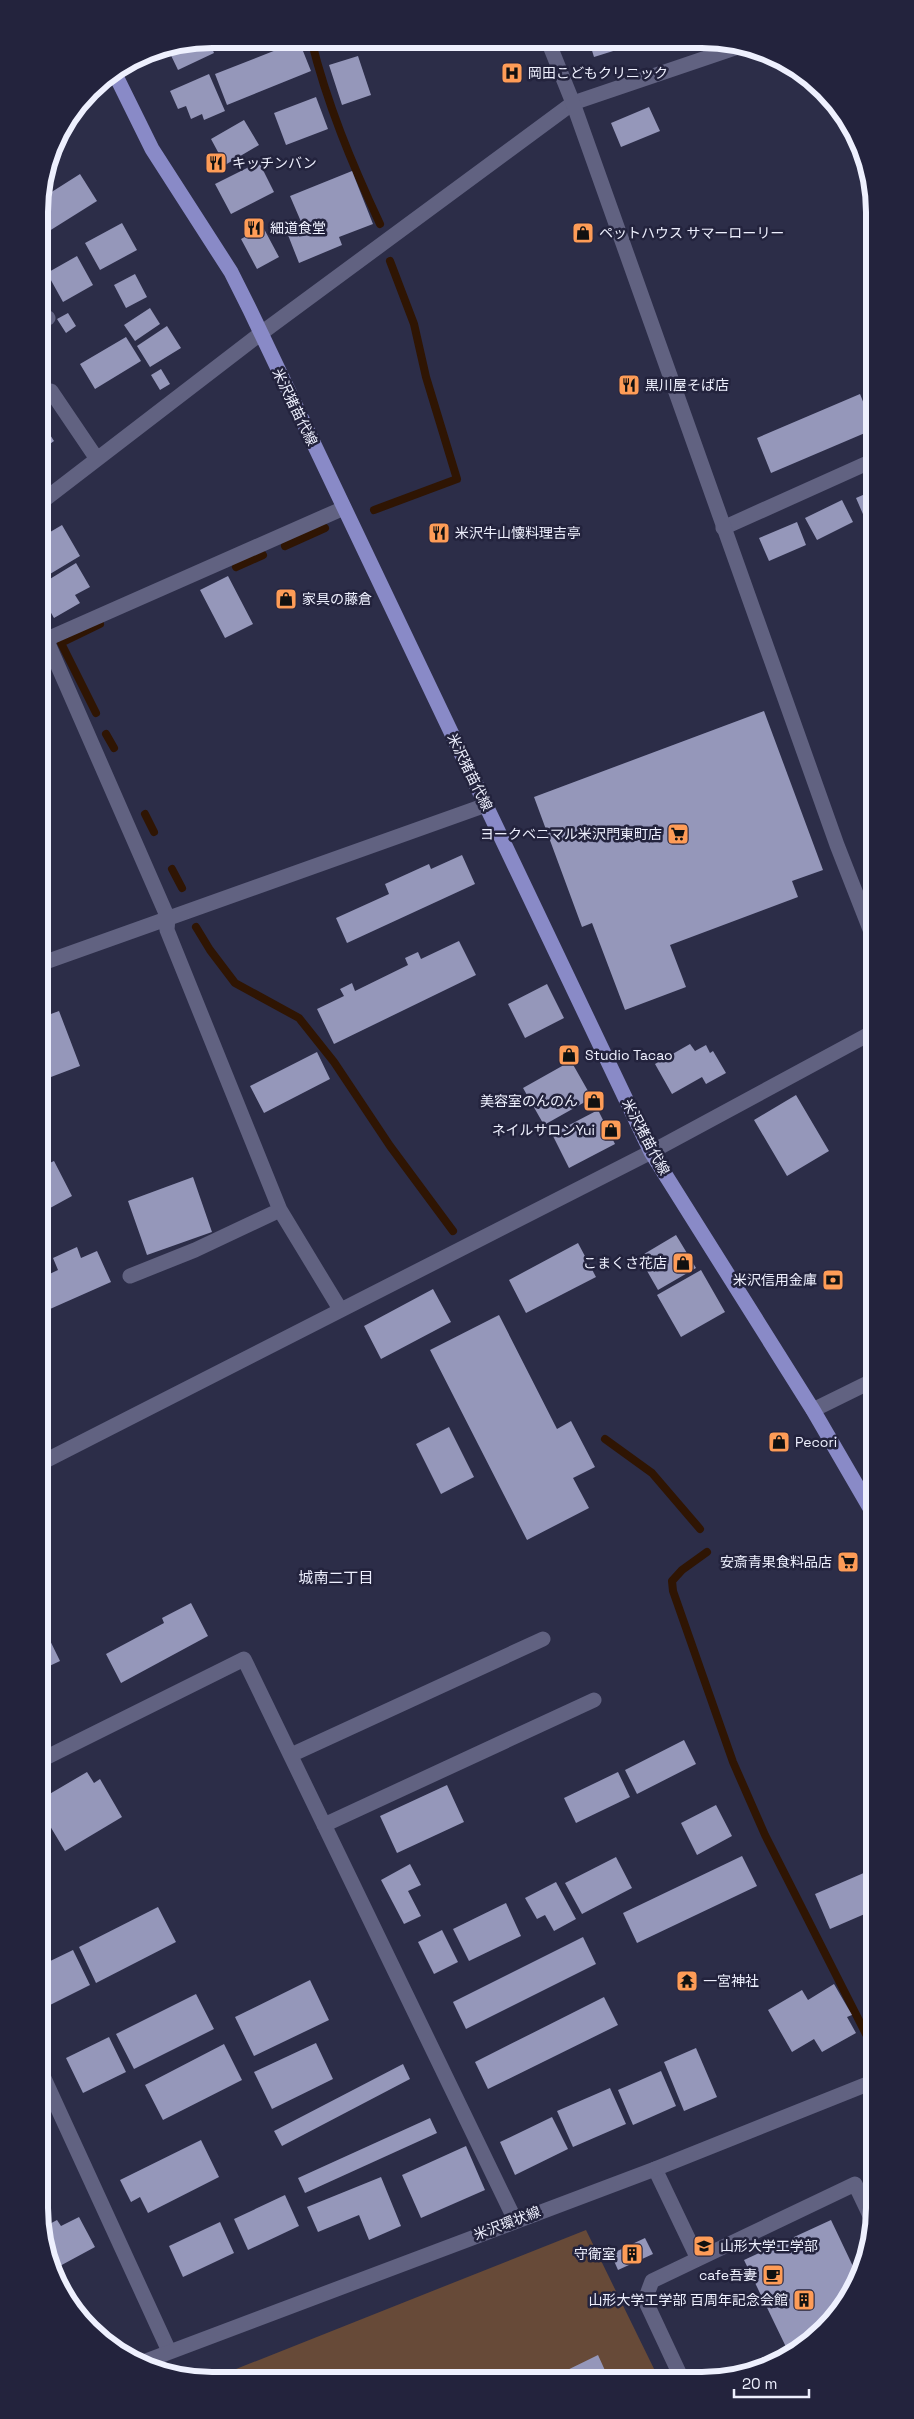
<svg xmlns="http://www.w3.org/2000/svg" width="914" height="2419" font-family="'Space Grotesk','Noto Sans JP',sans-serif">
  <style>
    .green { fill: #674a38 }
    .lines { fill: none; stroke-linecap: round; stroke-linejoin: round }
    .stream { stroke: #2f1503; stroke-width: 8 }
    .building { fill: #9597ba }
    .lane { stroke: #616281; stroke-width: 15 }
    .street { stroke: #616281; stroke-width: 15 }
    .secondary { stroke: #616281; stroke-width: 15 }
    .primary { stroke: #898ac7; stroke-width: 15 }
    .labels { text-anchor: middle; dominant-baseline: central; stroke-width: 5; stroke-linejoin: round; paint-order: stroke }
    .poi-label { font-size: 14px; fill: #eef0fe; stroke: #23233d; text-anchor: start }
    .street-label { font-size: 14px; fill: #eef0fe; stroke: #23233d }
    .neighbourhood-label { font-size: 15px; fill: #eef0fe; stroke: #23233d }
    .rim { fill: none; stroke: #eef0fe; stroke-width: 6 }
  </style>
  <rect width="100%" height="100%" fill="#2c2d48"/>
  <path class="green" d="M586,2230L658,2377H216Z
    M789,2351L791,2355L789,2357L732,2377Z"/>
  <g class="lines">
    <path class="stream" d="M311,39C327,104 352,164 380,224
      M374,510L457,479L426,377L414,324L390,261
      M285,546L325,528
      M236,567L263,555
      M96,713L61,643L100,624
      M106,734L114,748
      M145,814L154,832
      M172,869L182,888
      M196,927L210,950L235,983L299,1018L334,1062L390,1146L453,1231
      M605,1439L652,1473L700,1529
      M707,1552L682,1570L672,1581L673,1591L733,1762L765,1835L869,2040"/>
  </g>
  <path class="building" d="M208,39L214,53L178,70L167,47Z
    M299,41L311,71L227,105L215,74Z
    M589,41L641,42H642L594,57Z
    M358,56L371,95L342,105L329,65Z
    M209,74L225,111L204,120L202,114L191,119L186,106L178,109L170,91Z
    M316,97L328,129L286,145L274,113Z
    M649,107L660,131L621,147L611,123Z
    M244,120L259,145L225,165L211,139Z
    M259,162L274,192L231,214L215,184Z
    M352,171L373,224L339,237L342,245L299,263L286,230L302,224L290,196Z
    M80,174L97,201L46,233L39,223V200Z
    M122,223L137,250L100,270L85,243Z
    M263,227L279,257L257,269L241,239Z
    M77,256L93,285L63,302L47,273Z
    M39,271L46,282L39,287Z
    M135,274L147,297L126,308L114,285Z
    M150,308L160,324L135,341L124,325Z
    M68,313L76,326L66,333L57,319Z
    M167,326L181,348L150,367L137,346Z
    M126,337L141,361L95,389L80,364Z
    M39,352L47,370L39,373Z
    M161,369L170,384L160,390L151,375Z
    M860,394L872,424V430L771,473L757,438Z
    M45,427L54,441L40,451L39,430Z
    M872,491V518L866,521L856,498Z
    M842,500L853,522L817,540L805,518Z
    M797,522L806,545L769,561L759,538Z
    M62,525L80,556L40,580V538Z
    M76,563L90,587L75,595L80,603L54,618L40,594V585Z
    M228,576L253,624L225,638L200,590Z
    M764,711L823,870L792,881L798,897L670,945L686,987L625,1010L592,923L582,927L534,797Z
    M462,855L475,884L347,943L336,918L389,894L385,884L429,864L431,869Z
    M459,941L476,975L334,1044L317,1009L344,996L340,989L352,983L355,991L408,965L405,958L418,952L421,959Z
    M547,984L564,1018L525,1038L508,1004Z
    M59,1011L80,1066L43,1080L40,1073V1018Z
    M690,1044L695,1051L706,1045L710,1053L713,1051L726,1073L706,1084L702,1077L672,1094L655,1064Z
    M317,1052L330,1079L264,1113L250,1086Z
    M571,1061L592,1098L544,1125L523,1088Z
    M796,1095L829,1151L787,1176L754,1120Z
    M598,1110L615,1144L569,1168L552,1134Z
    M54,1161L72,1196L41,1213V1167Z
    M193,1177L212,1232L147,1255L128,1201Z
    M676,1235L696,1268L658,1290L639,1257Z
    M578,1243L596,1277L526,1313L509,1280Z
    M77,1247L81,1258L97,1251L111,1282L41,1313V1278L58,1270L53,1258Z
    M701,1270L725,1312L681,1337L657,1295Z
    M433,1289L451,1322L381,1359L364,1326Z
    M499,1315L557,1429L571,1421L595,1467L573,1478L589,1508L527,1540L430,1350Z
    M449,1427L474,1477L441,1494L416,1444Z
    M191,1603L208,1636L121,1683L106,1654L164,1623L162,1618Z
    M41,1622L60,1661L41,1670Z
    M684,1740L696,1764L637,1794L625,1770Z
    M87,1772L94,1783L100,1779L122,1817L65,1851L41,1811V1799Z
    M618,1772L630,1797L576,1823L564,1798Z
    M447,1785L464,1822L397,1853L380,1816Z
    M716,1805L732,1836L697,1855L681,1823Z
    M742,1856L757,1886L637,1943L623,1913Z
    M616,1857L632,1888L582,1914L565,1883Z
    M410,1864L421,1885L408,1891L421,1916L404,1924L381,1880Z
    M873,1869L874,1910L830,1929L815,1894Z
    M556,1882L576,1919L554,1931L545,1915L537,1919L525,1898Z
    M506,1903L521,1936L469,1961L453,1929Z
    M158,1907L176,1942L96,1983L79,1947Z
    M442,1930L458,1962L434,1974L418,1942Z
    M583,1937L596,1964L466,2029L453,2002Z
    M73,1950L90,1985L48,2006L42,1993V1965Z
    M310,1980L329,2020L254,2056L235,2017Z
    M834,1984L852,2015L847,2017L856,2033L822,2052L814,2039L792,2052L768,2010L802,1990L808,2000Z
    M196,1994L214,2029L134,2069L116,2034Z
    M604,1997L618,2025L488,2089L475,2062Z
    M875,2012V2037L866,2016Z
    M109,2037L126,2072L83,2093L66,2058Z
    M316,2043L333,2079L272,2109L254,2072Z
    M224,2044L242,2080L163,2120L145,2085Z
    M696,2048L717,2097L684,2111L664,2062Z
    M403,2064L410,2079L282,2146L274,2131Z
    M661,2071L676,2106L633,2125L618,2090Z
    M610,2088L626,2124L573,2147L557,2111Z
    M552,2117L568,2149L515,2175L500,2142Z
    M430,2118L437,2133L305,2193L298,2178Z
    M201,2140L219,2177L148,2213L140,2197L131,2202L120,2180Z
    M466,2146L485,2190L421,2218L402,2175Z
    M381,2177L401,2226L369,2240L359,2215L318,2232L307,2207Z
    M285,2195L299,2226L248,2250L234,2219Z
    M79,2217L95,2247L58,2267L42,2238V2228L57,2220L61,2226Z
    M831,2220L859,2279L833,2321L823,2329L786,2347L744,2260Z
    M220,2222L234,2253L183,2277L169,2246Z
    M645,2238L653,2254L618,2270L611,2254Z
    M68,2285L83,2317L81,2319L62,2294L60,2289Z
    M598,2355L608,2377H553Z"/>
  <g class="lines">
    <path class="lane" d="M655,2169L698,2259L652,2281L645,2300L681,2377
      M698,2259L855,2184L874,2224"/>
    <path class="street" d="M411,43L419,40
      M39,321L48,318
      M51,391L97,459
      M40,503L260,334L573,103L744,45
      M723,528L872,461
      M40,625L168,918L167,930L280,1210L340,1309
      M47,639L344,508
      M40,964L486,805
      M130,1276L195,1250L280,1210
      M813,1410L874,1380
      M41,1463L651,1152L873,1032
      M291,1755L543,1639
      M41,1760L244,1659L515,2220
      M324,1825L594,1700
      M42,2074L169,2351"/>
    <path class="secondary" d="M548,41L573,103L837,845L873,937
      M138,2364L655,2169L875,2081"/>
    <path class="primary" d="M114,72L152,149L231,272L250,310L651,1152L813,1410L874,1515"/>
  </g>
  <defs>
    <g id="hospital-square" transform="scale(1.125)"><rect x="-9" y="-9" width="18" height="18" rx="4" fill="#fe9c57" stroke="#23233d"/><path d="M-5-5h3v3.5h4V-5h3V5h-3V1.5h-4V5h-3Z" fill="#111"/></g>
    <g id="restaurant-square" transform="scale(1.125)"><rect x="-9" y="-9" width="18" height="18" rx="4" fill="#fe9c57" stroke="#23233d"/><path d="M-5-6h1v4h1v-4h1v4h1v-4h1v5L-1.5 .5V6h-2V.5L-5-1ZM5-6V6H3V1.5H1.5Q1.5-4 5-6Z" fill="#111"/></g>
    <g id="shop-square" transform="scale(1.125)"><rect x="-9" y="-9" width="18" height="18" rx="4" fill="#fe9c57" stroke="#23233d"/><path d="M-5-2.5h2.3a2.7 3.5 0 0 1 5.4 0H5L5.5 6h-11ZM-1.5-2.5h3a1.5 2.3 0 0 0-3 0Z" fill="#111"/></g>
    <g id="supermarket-square" transform="scale(1.125)"><rect x="-9" y="-9" width="18" height="18" rx="4" fill="#fe9c57" stroke="#23233d"/><path d="M-6-5.5h2.5l.6 2H6L4.5 2H-2.5L-4.4-4H-6ZM-1.5 3.2a1.3 1.3 0 1 0 .1 0ZM3 3.2a1.3 1.3 0 1 0 .1 0Z" fill="#111"/></g>
    <g id="bank-square" transform="scale(1.125)"><rect x="-9" y="-9" width="18" height="18" rx="4" fill="#fe9c57" stroke="#23233d"/><path d="M-6-4H6V4H-6ZM0-2.3a2.3 2.3 0 1 0 0 4.6a2.3 2.3 0 1 0 0-4.6Z" fill="#111"/></g>
    <g id="temple-square" transform="scale(1.125)"><rect x="-9" y="-9" width="18" height="18" rx="4" fill="#fe9c57" stroke="#23233d"/><path d="M0-6L5-2H3V0L6.5 2.5H4V6H1.5V3h-3V6H-4V2.5H-6.5L-3 0V-2H-5Z" fill="#111"/></g>
    <g id="university-square" transform="scale(1.125)"><rect x="-9" y="-9" width="18" height="18" rx="4" fill="#fe9c57" stroke="#23233d"/><path d="M0-5L7-2L0 1L-7-2ZM-4 1L0 2.5L4 1V4Q0 6-4 4Z" fill="#111"/></g>
    <g id="building-square" transform="scale(1.125)"><rect x="-9" y="-9" width="18" height="18" rx="4" fill="#fe9c57" stroke="#23233d"/><path d="M-4-6H4V6H1V3H-1V6H-4ZM-2.5-4.3h1.7v1.8h-1.7ZM.8-4.3h1.7v1.8H.8ZM-2.5-1h1.7V.8h-1.7ZM.8-1h1.7V.8H.8Z" fill="#111"/></g>
    <g id="cafe-square" transform="scale(1.125)"><rect x="-9" y="-9" width="18" height="18" rx="4" fill="#fe9c57" stroke="#23233d"/><path d="M-5.5-4.5H6V0H3Q3 3.5 0 3.5H-2.5Q-5.5 3.5-5.5 0ZM3-3.2v2h1.7v-2ZM-6 4.5H4V6H-6Z" fill="#111"/></g>
  </defs>
  <g fill-rule="evenodd">
    <use href="#hospital-square" x="512" y="73"/>
    <use href="#restaurant-square" x="216" y="163"/>
    <use href="#restaurant-square" x="254" y="228"/>
    <use href="#shop-square" x="583" y="233"/>
    <use href="#restaurant-square" x="629" y="385"/>
    <use href="#restaurant-square" x="439" y="533"/>
    <use href="#shop-square" x="286" y="599"/>
    <use href="#supermarket-square" x="678" y="834"/>
    <use href="#shop-square" x="569" y="1055"/>
    <use href="#shop-square" x="594" y="1101"/>
    <use href="#shop-square" x="611" y="1130"/>
    <use href="#shop-square" x="683" y="1263"/>
    <use href="#bank-square" x="833" y="1280"/>
    <use href="#shop-square" x="779" y="1442"/>
    <use href="#supermarket-square" x="848" y="1562"/>
    <use href="#temple-square" x="687" y="1981"/>
    <use href="#university-square" x="704" y="2246"/>
    <use href="#building-square" x="632" y="2254"/>
    <use href="#cafe-square" x="773" y="2275"/>
    <use href="#building-square" x="804" y="2300"/>
  </g>
  <g class="labels">
    <g class="poi-label">
      <text x="528" y="73">岡田こどもクリニック</text>
      <text x="232" y="163">キッチンバン</text>
      <text x="270" y="228">細道食堂</text>
      <text x="599" y="233">ペットハウス サマーローリー</text>
      <text x="645" y="385">黒川屋そば店</text>
      <text x="455" y="533">米沢牛山懐料理吉亭</text>
      <text x="302" y="599">家具の藤倉</text>
      <text x="662" y="834" text-anchor="end">ヨークベニマル米沢門東町店</text>
      <text x="585" y="1055">Studio Tacao</text>
      <text x="578" y="1101" text-anchor="end">美容室のんのん</text>
      <text x="595" y="1130" text-anchor="end">ネイルサロンYui</text>
      <text x="667" y="1263" text-anchor="end">こまくさ花店</text>
      <text x="817" y="1280" text-anchor="end">米沢信用金庫</text>
      <text x="795" y="1442">Pecori</text>
      <text x="832" y="1562" text-anchor="end">安斎青果食料品店</text>
      <text x="703" y="1981">一宮神社</text>
      <text x="720" y="2246">山形大学工学部</text>
      <text x="616" y="2254" text-anchor="end">守衛室</text>
      <text x="757" y="2275" text-anchor="end">cafe吾妻</text>
      <text x="788" y="2300" text-anchor="end">山形大学工学部 百周年記念会館</text>
    </g>
    <g class="street-label">
      <text transform="translate(295 407) rotate(64)">米沢猪苗代線</text>
      <text transform="translate(470 772) rotate(64)">米沢猪苗代線</text>
      <text transform="translate(646 1137) rotate(62)">米沢猪苗代線</text>
      <text transform="translate(507 2223) rotate(-21)">米沢環状線</text>
    </g>
    <g class="neighbourhood-label">
      <text x="336" y="1577">城南二丁目</text>
    </g>
  </g>
  <path d="M0 0H914V2419H0ZM212 48H702A164 164 0 0 1 866 212V2208A164 164 0 0 1 702 2372H212A164 164 0 0 1 48 2208V212A164 164 0 0 1 212 48Z" fill="#23233d" fill-rule="evenodd"/>
  <path class="rim" d="M212 48H702A164 164 0 0 1 866 212V2208A164 164 0 0 1 702 2372H212A164 164 0 0 1 48 2208V212A164 164 0 0 1 212 48Z"/>
  <path d="M734 2389v8h75v-8" fill="none" stroke="#eef0fe" stroke-width="2.5"/>
  <text x="742" y="2389" font-size="15" fill="#eef0fe" stroke="#23233d" stroke-width="4" paint-order="stroke">20 m</text>
</svg>
